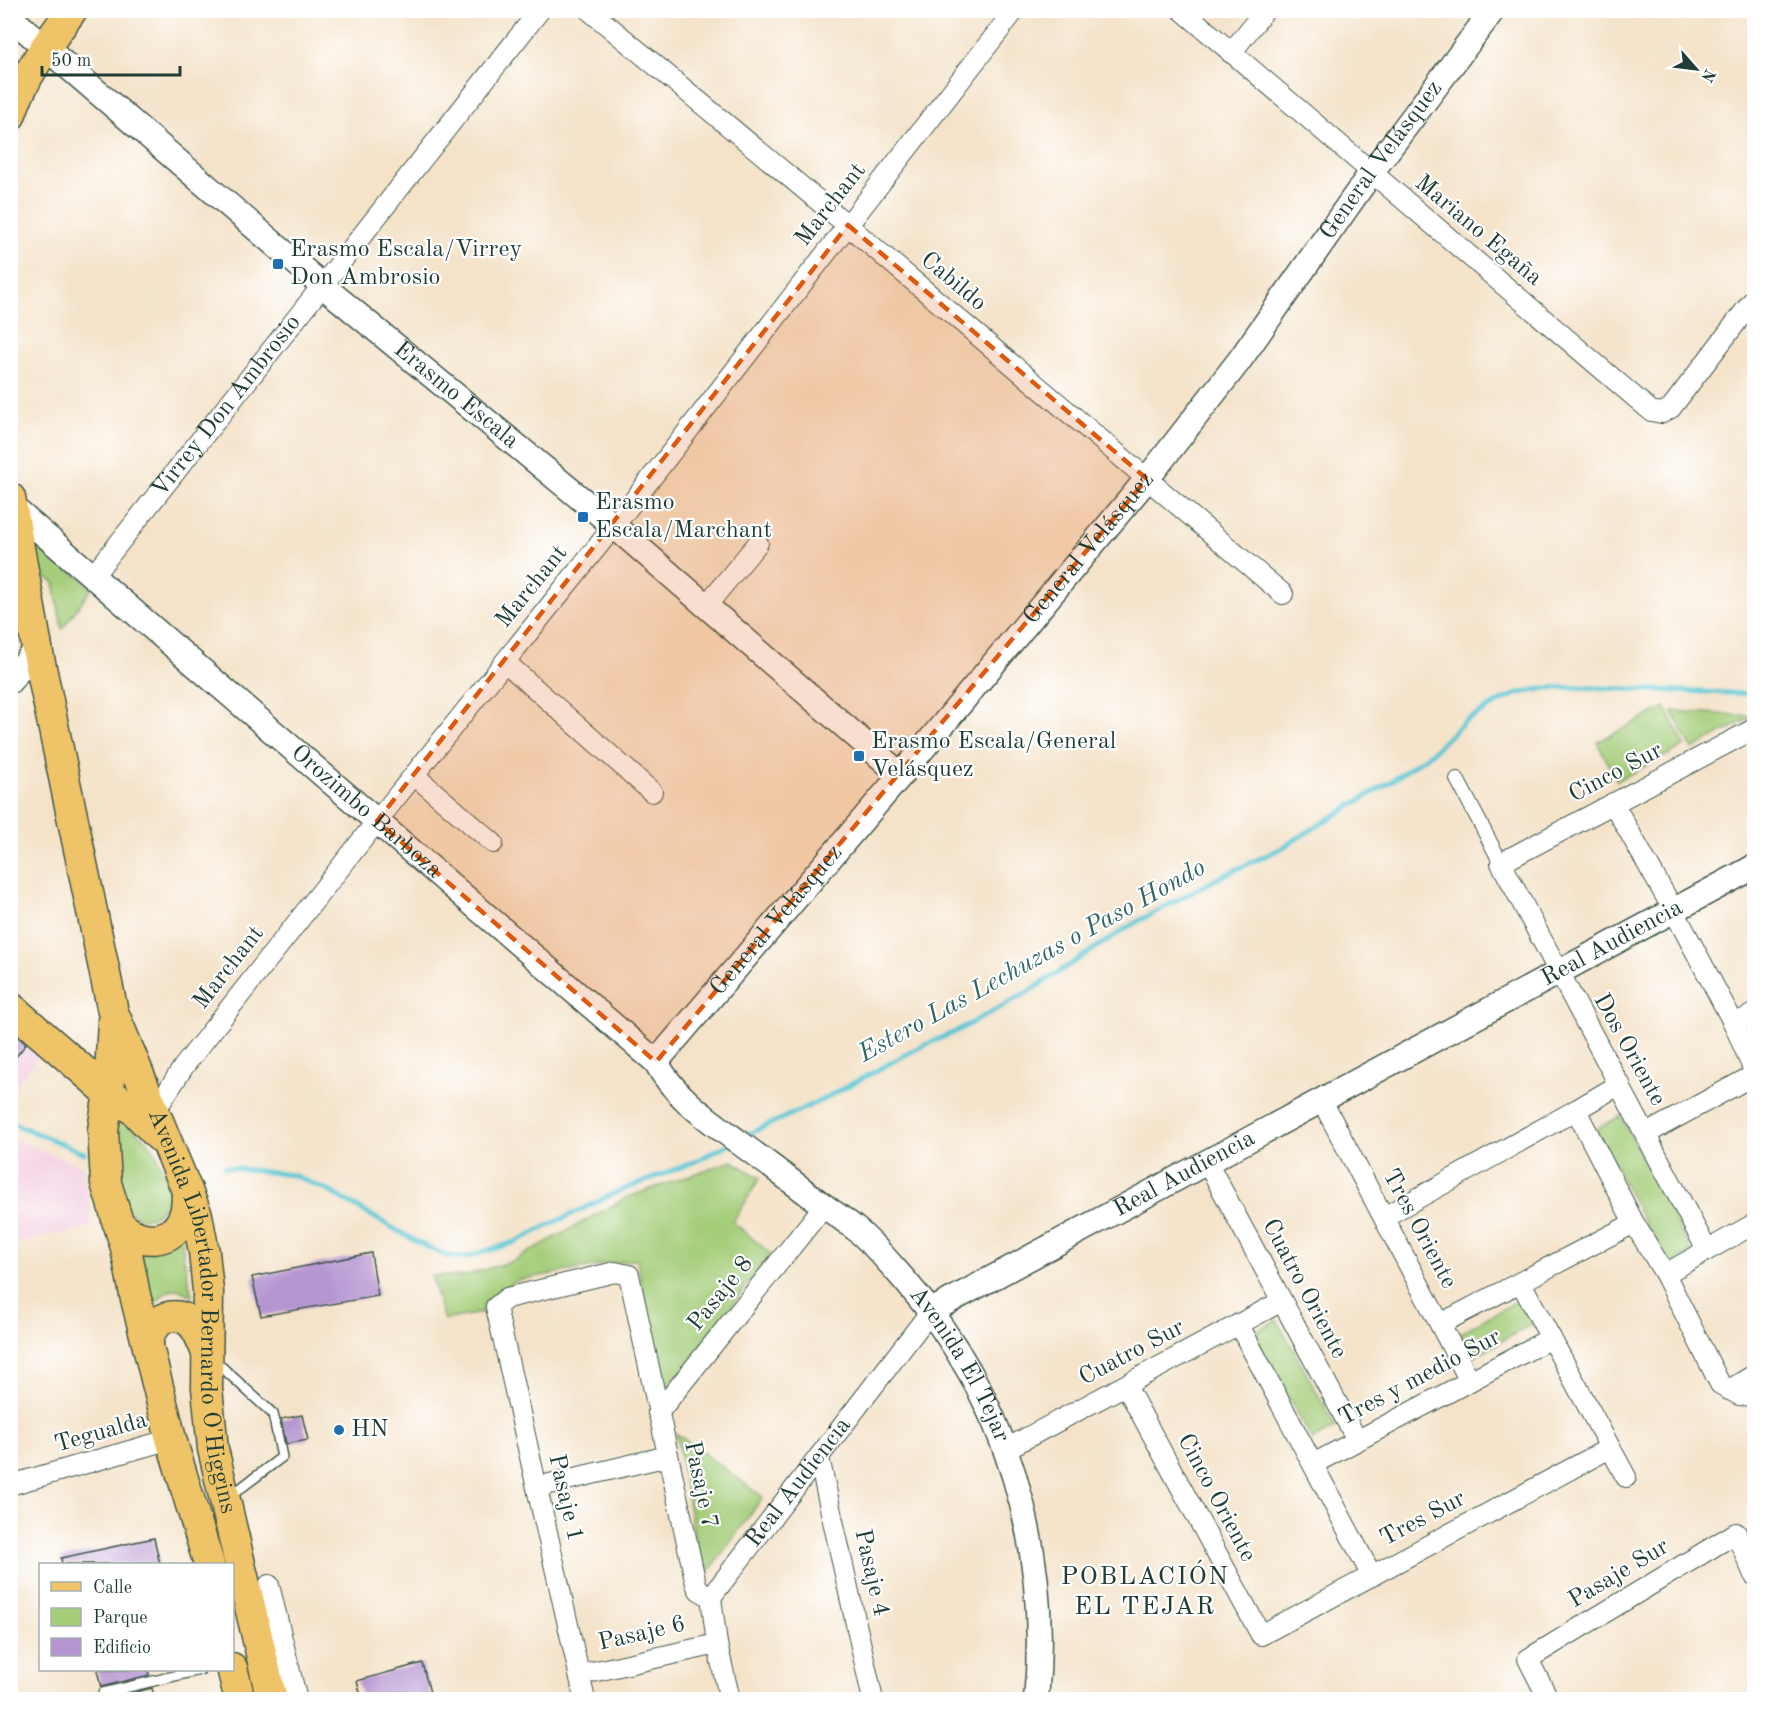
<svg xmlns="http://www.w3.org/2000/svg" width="1765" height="1710" font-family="'Old Standard TT',serif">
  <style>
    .built { fill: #f3cfe0 }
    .green { fill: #a5ce7a; stroke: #628657; stroke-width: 1.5 }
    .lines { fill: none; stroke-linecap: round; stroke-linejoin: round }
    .stream { stroke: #59c5d3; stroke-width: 5 }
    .building { fill: #b696d1 }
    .service-casing { stroke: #3f564a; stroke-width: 12 }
    .pedestrian-casing { stroke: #3f564a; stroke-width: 16 }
    .minor-casing { stroke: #3f564a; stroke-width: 22 }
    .tertiary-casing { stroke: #3f564a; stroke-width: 27 }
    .primary-casing { stroke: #3f564a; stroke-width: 33 }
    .service { stroke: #fff; stroke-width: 9 }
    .pedestrian { stroke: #fff; stroke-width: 14 }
    .minor { stroke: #fff; stroke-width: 20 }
    .tertiary { stroke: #fff; stroke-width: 24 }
    .primary { stroke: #efc469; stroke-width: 30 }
    .marked { fill: #de580e; fill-opacity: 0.2; stroke: #de580e; stroke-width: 4.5; stroke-dasharray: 12 8; stroke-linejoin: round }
    .poi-dot { fill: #1f6fb2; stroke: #fff; stroke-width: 2 }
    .labels { text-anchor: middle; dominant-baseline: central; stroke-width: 4.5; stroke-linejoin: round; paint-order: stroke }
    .street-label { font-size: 24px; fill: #1f3d34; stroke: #fff }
    .poi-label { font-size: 24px; fill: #1f3d34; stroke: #fff; text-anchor: start }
    .water-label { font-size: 26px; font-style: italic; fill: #306664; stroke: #fff }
    .neighbourhood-label { font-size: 26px; letter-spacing: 1.5px; fill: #1f3d34; stroke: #fff }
  </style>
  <rect width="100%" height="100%" fill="#fff"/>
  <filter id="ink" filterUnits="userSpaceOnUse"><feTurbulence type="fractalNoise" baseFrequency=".0167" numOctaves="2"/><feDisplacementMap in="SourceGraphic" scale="12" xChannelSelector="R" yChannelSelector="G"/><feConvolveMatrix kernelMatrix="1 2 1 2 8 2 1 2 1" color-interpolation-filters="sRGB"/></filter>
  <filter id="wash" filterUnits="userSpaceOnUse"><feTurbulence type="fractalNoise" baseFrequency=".008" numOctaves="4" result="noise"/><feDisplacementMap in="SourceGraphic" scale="24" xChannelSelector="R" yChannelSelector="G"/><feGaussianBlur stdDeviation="1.35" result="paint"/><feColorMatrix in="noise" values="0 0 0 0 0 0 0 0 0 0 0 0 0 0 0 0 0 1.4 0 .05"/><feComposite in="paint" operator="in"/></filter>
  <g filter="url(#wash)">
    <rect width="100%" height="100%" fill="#f4e3c9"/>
    <path class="built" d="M11,1028L40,1054L11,1093Z
      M10,1137L83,1167L92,1227L11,1244Z"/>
    <path class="green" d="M32,539L92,588L62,629L54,582L38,573Z
      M1665,707L1685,746L1617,781L1597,742Z
      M1672,711L1754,716L1692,749Z
      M112,1113C125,1123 141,1133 151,1145C155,1150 157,1157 159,1162C163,1170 170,1184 169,1193C166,1217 138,1230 125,1204C113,1181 114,1138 112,1113Z
      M1621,1116L1692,1253L1667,1266L1596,1129Z
      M732,1161L760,1178L733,1222L771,1254L662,1396L637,1259L518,1280L485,1302L481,1313L444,1320L431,1276H464L513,1261L628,1197Z
      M181,1230L184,1259L192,1296L178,1289L166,1292L151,1308L139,1247Z
      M1522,1298L1536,1322L1473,1357L1460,1333Z
      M1277,1320L1336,1427L1312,1440L1253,1333Z
      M676,1433L763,1497L702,1581Z"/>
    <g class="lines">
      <path class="stream" d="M10,1122L84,1153
        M744,1136L824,1099L918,1048L955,1032L1028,992L1131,925L1224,875L1278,850L1390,782L1429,755L1465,721L1505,699L1520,693L1546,688L1579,687L1754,694
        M225,1167L293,1175L329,1191L417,1242L447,1256L467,1257L515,1242L615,1193L694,1162L731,1143"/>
    </g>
    <g id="blocks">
      <path class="building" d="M10,1030L26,1044L10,1064Z
        M371,1253L378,1296L261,1316L252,1277Z
        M302,1415L308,1440L286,1444L281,1419Z
        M154,1538L160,1564H62L61,1558Z
        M422,1663L432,1700H362L357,1681Z
        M97,1670H148L149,1675L101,1687Z
        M152,1688L155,1700H105Z"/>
    </g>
  </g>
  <g filter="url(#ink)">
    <use href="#blocks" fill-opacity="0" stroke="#3f564a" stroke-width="1.5"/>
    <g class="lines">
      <g class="service-casing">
        <path id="service" d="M214,1360L273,1414L282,1457L229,1497
          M103,1693L200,1670"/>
      </g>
      <g class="pedestrian-casing">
        <path id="pedestrian" d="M1457,779L1501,863"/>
      </g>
      <g class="minor-casing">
        <g id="minor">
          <path d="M589,10L839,218L1283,594"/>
          <path d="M1182,10L1651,411L1662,413L1671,408L1754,299"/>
          <path d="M1231,53L1265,10"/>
          <path id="s1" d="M93,576L540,10"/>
          <path d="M705,607L758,543"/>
          <path d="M505,662L652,792"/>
          <path d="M414,775L493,843"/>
          <path d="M1613,803L1674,911L1734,1024L1754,1071"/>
          <path d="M1734,1024L1754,1014"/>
          <path d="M1322,1101L1470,1381"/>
          <path d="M1576,1110L1634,1223L1665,1274L1720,1384L1739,1395L1754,1396"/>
          <path d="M155,1111L184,1066L377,821L614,526L1015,10"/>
          <path d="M1646,1134L1754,1075"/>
          <path d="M1207,1162L1357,1440"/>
          <path d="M1384,1217L1576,1110L1620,1084"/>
          <path d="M1707,1250L1501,863L1754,729"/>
          <path d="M1665,1274L1754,1224"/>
          <path d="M1521,1283L1626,1477"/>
          <path d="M1440,1324L1634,1223"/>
          <path d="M1239,1325L1372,1576"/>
          <path d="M1126,1386L1261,1635L1610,1448"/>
          <path d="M1729,1390L1754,1375"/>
          <path d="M658,1413L824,1206"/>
          <path d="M1006,1449L1282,1301"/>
          <path d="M819,1458L873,1700"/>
          <path d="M1313,1464L1551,1338"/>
          <path d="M10,1485L171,1439"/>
          <path d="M537,1487L668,1456"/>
          <path d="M269,1585L297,1700"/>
          <path id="s2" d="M711,1597L931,1311"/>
          <path d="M711,1597L717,1644L730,1700"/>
          <path d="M579,1675L717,1644"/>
          <path d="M585,1700L496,1307L507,1298L615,1272L629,1275L696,1584L699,1590L711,1597"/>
          <path d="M1549,1700L1528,1659L1736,1533L1754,1575"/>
        </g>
      </g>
      <g class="tertiary-casing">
        <g id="tertiary">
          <path id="s3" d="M10,17L323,286L614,526L901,775"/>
          <path id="s4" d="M10,505L656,1062C675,1098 709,1120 740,1143C767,1163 794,1183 820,1203C832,1212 845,1220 857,1230C875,1245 891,1265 907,1283C1007,1398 1051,1548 1036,1700"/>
          <path d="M10,681L38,647"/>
          <path id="s5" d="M656,1062L901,775L1147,479L1239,361L1371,173L1493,10"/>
          <path id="s6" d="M931,1311L1754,867"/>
        </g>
      </g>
      <g class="primary-casing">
        <g id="primary">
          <path d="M10,116C23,77 48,43 72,10"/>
          <path id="s7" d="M10,498L38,653L113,1012L197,1215L204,1252L208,1291L207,1388L213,1449L272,1700"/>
          <path d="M10,1007L109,1093L135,1111L159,1136"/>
          <path d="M113,1021L109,1093L103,1130L106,1183L126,1248L135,1295L171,1439L209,1564"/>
          <path d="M117,1221C136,1246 175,1246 185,1213C187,1206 187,1197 187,1190"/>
          <path d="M148,1343C149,1322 174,1306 192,1324C199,1331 203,1344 207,1353"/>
          <path d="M232,1668L240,1700"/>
        </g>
      </g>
      <use href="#service" class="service"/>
      <use href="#pedestrian" class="pedestrian"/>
      <use href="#minor" class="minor"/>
      <use href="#tertiary" class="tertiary"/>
      <use href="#primary" class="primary"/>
    </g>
  </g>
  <path class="marked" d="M848,225L1147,479L656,1062L377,821Z"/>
  <g class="poi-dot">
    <rect x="272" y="258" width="12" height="12" rx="3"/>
    <rect x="577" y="511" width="12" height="12" rx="3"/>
    <rect x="853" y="750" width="12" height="12" rx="3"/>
    <circle cx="339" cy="1430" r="6"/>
  </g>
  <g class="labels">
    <g class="street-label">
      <text stroke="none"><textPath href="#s5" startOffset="1158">General Velásquez</textPath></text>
      <text transform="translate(831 205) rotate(-52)">Marchant</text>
      <text transform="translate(1478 231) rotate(40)">Mariano Egaña</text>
      <text transform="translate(953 282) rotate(40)">Cabildo</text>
      <text stroke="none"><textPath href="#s3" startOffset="585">Erasmo Escala</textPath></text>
      <text stroke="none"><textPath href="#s1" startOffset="216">Virrey Don Ambrosio</textPath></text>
      <text stroke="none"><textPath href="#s5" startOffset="672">General Velásquez</textPath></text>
      <text transform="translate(532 587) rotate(-51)">Marchant</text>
      <text transform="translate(1616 773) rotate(-28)">Cinco Sur</text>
      <text stroke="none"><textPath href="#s4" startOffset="470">Orozimbo Barboza</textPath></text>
      <text stroke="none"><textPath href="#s5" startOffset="186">General Velásquez</textPath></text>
      <text stroke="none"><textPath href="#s6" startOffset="774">Real Audiencia</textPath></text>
      <text transform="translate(229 968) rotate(-52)">Marchant</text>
      <text transform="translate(1629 1050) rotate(61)">Dos Oriente</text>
      <text stroke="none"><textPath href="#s6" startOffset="288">Real Audiencia</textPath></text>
      <text transform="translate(1419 1229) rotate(62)">Tres Oriente</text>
      <text transform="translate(1304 1289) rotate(62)">Cuatro Oriente</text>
      <text transform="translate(721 1294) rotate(-51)">Pasaje 8</text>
      <text stroke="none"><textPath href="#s7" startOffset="838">Avenida Libertador Bernardo O'Higgins</textPath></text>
      <text transform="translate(1132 1353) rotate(-28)">Cuatro Sur</text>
      <text stroke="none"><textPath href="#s4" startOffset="1287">Avenida El Tejar</textPath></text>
      <text transform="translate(1420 1378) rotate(-28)">Tres y medio Sur</text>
      <text transform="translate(101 1433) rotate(-16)">Tegualda</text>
      <text stroke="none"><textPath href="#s2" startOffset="144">Real Audiencia</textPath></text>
      <text transform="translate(700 1485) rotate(78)">Pasaje 7</text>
      <text transform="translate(565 1498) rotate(77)">Pasaje 1</text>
      <text transform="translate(1216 1498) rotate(62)">Cinco Oriente</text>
      <text transform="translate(1423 1519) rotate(-28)">Tres Sur</text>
      <text transform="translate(871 1573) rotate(77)">Pasaje 4</text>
      <text transform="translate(1619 1574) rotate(-31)">Pasaje Sur</text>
      <text transform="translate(642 1634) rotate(-13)">Pasaje 6</text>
    </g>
    <g class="poi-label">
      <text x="290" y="250">Erasmo Escala/Virrey<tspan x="290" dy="28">Don Ambrosio</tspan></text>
      <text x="595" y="503">Erasmo<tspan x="595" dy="28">Escala/Marchant</tspan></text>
      <text x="871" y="742">Erasmo Escala/General<tspan x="871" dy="28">Velásquez</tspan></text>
      <text x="351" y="1430">HN</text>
    </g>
    <g class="water-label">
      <text transform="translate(1032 961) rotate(-29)">Estero Las Lechuzas o Paso Hondo</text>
    </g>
    <g class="neighbourhood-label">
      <text x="1145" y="1577">POBLACIÓN<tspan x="1145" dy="30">EL TEJAR</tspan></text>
    </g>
  </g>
  <rect width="1765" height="1710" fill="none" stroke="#fff" stroke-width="36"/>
  <rect x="39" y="1563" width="195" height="108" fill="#ffffff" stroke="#a5b1ae" stroke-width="1.5"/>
  <rect x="51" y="1582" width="30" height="9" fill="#efc469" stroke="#a5b1ae" stroke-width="1.5"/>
  <text x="93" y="1593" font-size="18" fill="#1f3d34">Calle</text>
  <rect x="51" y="1608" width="30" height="18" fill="#a5ce7a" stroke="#a5b1ae" stroke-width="1.5"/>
  <text x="93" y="1623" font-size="18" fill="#1f3d34">Parque</text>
  <rect x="51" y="1638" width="30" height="18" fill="#b696d1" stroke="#a5b1ae" stroke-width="1.5"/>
  <text x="93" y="1653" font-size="18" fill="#1f3d34">Edificio</text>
  <g transform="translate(1696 69) rotate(118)" stroke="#ffffff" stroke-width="4.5" paint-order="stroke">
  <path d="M0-4.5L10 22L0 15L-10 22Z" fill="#1f3d34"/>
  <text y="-9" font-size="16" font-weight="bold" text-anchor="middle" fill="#1f3d34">N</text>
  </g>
  <path d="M42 66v9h138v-9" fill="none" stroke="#1f3d34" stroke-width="3"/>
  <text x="51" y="66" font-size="18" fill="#1f3d34" stroke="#ffffff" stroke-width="4.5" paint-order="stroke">50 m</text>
</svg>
